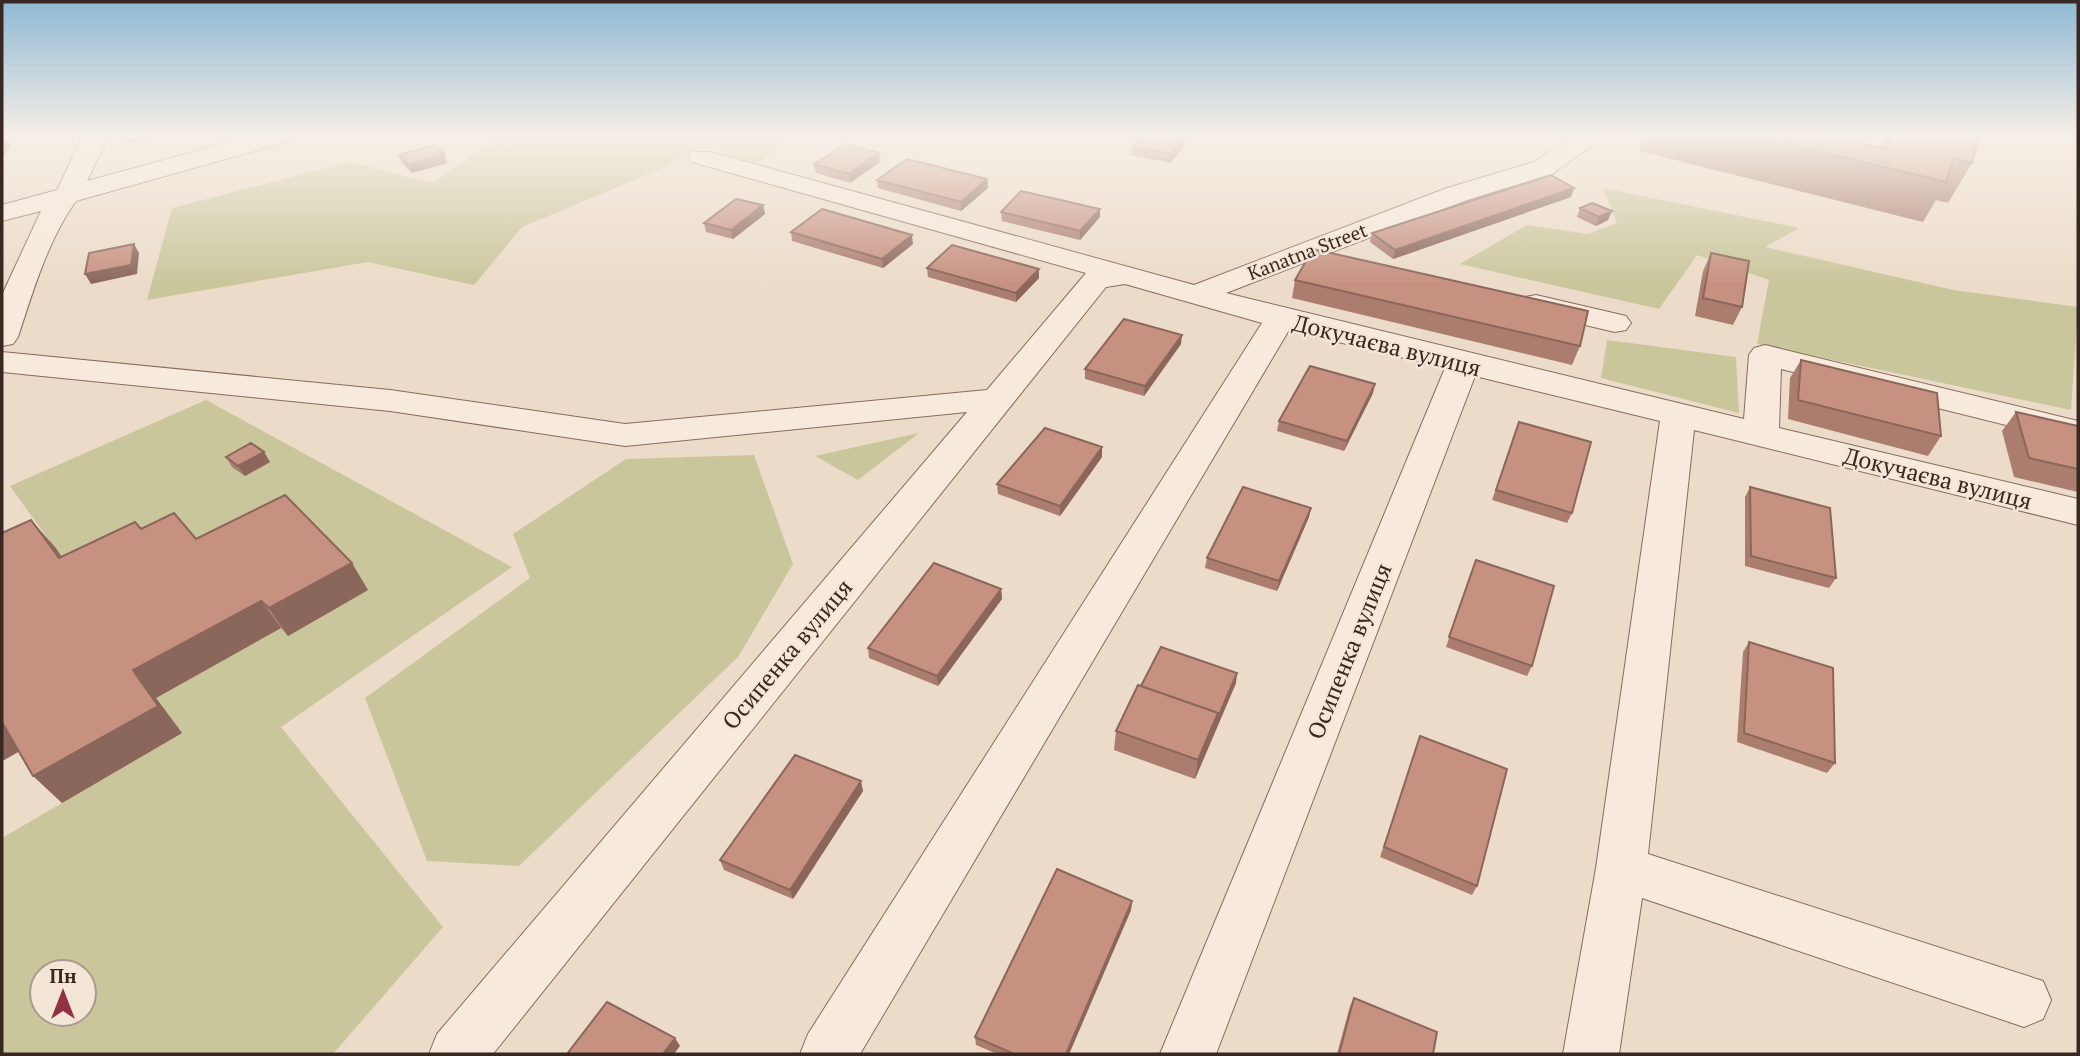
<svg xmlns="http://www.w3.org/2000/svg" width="2080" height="1056" font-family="'PT Serif',serif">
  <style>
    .green { fill: #c9c69c; fill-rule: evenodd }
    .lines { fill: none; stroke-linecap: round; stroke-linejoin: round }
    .minor-casing { stroke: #876c5e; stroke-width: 2 }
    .minor { fill: #f7e9db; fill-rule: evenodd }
    .wall { fill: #ab7d6f }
    .shaded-wall { fill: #8b665a }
    .building { fill: #c79181; stroke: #8b665a; stroke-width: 2 }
    .labels { text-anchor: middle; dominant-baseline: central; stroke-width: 5; stroke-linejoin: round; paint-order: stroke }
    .far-street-label { font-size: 19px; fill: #382821; stroke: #f4e6d7 }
    .street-label { font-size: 23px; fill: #382821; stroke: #f4e6d7 }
  </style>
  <rect width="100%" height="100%" fill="#ecdbc8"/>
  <path class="green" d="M500,136H794L757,164L702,145L663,168L522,227L474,285L368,262L147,300L172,208L350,162L433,183Z
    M1603,188L1799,228L1765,247L1953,290L2078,307L2071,410L1757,344L1769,280L1697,255L1659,309L1460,264L1527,225L1588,234L1617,223Z
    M1607,340L1736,357L1739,413L1601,378Z
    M206,400L512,567L281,727L443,927L333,1054H2V838L182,733L156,698L281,628L288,635L368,590L82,586L10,486ZM42,972H84V1014H42Z
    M919,433L858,480L815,456Z
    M754,455L793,564L738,657L519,866L427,861L365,698L530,578L513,534L626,459Z"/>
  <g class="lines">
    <g class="minor-casing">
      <path id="minor" d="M83,136H108L87,181L252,136H293L290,141L76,201C48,240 33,291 18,337L13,344L2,346V295L41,211L2,221V205L57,190Z
        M1575,136H1605L1552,174L1467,200L1226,293L1744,419L1749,355L1754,348L1765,345L2078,421V443L1781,369L1779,428L2078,499V525L1694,430L1648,854L2043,981L2051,1000L2043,1019L2024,1027L1642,898L1619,1054H1563L1596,868L1660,421L1475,376L1216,1054H1160L1445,368L1289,330L860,1054H800L808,1034L1262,323L1125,284L1106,287L493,1054H429L437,1034L967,412L625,446L390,411L2,372V352L390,390L625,424L987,390L1086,273L692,162L688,157L692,152H710L1194,285L1447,188L1534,162Z
        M1536,295L1626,316L1631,323L1626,330L1615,332L1525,311L1521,304L1525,297Z"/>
    </g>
    <use href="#minor" class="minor"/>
  </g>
  <path class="wall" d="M1644,136H1830L1880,148L1885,136H1979L1972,163L1948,203L1936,200L1923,222L1639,151Z
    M1185,137L1184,146L1170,163L1131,155L1132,147Z
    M399,155L447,163L412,173L402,163Z
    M880,162L850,183L816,173L814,164Z
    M987,179L988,188L961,211L878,188L877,180Z
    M1571,197L1393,259L1370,242L1372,233Z
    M763,205L765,214L733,239L706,232L704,223Z
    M1580,208L1612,211L1608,220L1596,226L1577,217Z
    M1100,209V217L1080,240L1002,221L1001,212Z
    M791,232L913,244L883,268L792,241Z
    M1711,253L1742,307L1733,325L1695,316L1703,271Z
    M927,268L1039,278L1016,302L928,277Z
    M1295,280L1580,346L1572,365L1292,298Z
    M1181,344L1144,396L1085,379V369Z
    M1801,360L1941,436L1928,456L1788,419L1790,378Z
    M1373,393L1344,451L1277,431L1279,421Z
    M2016,412L2078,426V492L2014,477L2002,431Z
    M1519,422L1572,513L1567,523L1492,500Z
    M1102,447V457L1060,516L998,494L997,484Z
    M226,457L270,462L245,476L232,467Z
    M1750,487L1836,578L1829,588L1745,566V497Z
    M1309,517L1277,591L1205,568L1207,558Z
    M141,529L196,539L368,590L288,636L281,628L156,698L182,733L62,803L19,751L4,760L2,758V533L55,547L61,557Z
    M1476,560L1532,666L1527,676L1446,647Z
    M1001,589L1002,599L938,686L869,658L868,648Z
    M1749,642L1835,763L1827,773L1737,742L1743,652Z
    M1236,683L1195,779L1114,750L1116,731L1141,686Z
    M1420,736L1477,886L1472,895L1380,857Z
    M863,791L793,899L724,870L720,860Z
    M1132,901L1131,910L1069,1054H997L976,1045L975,1037Z
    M1354,998L1433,1054H1337L1350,1006Z"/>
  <path class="shaded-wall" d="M2,136H5L11,145L2,158Z
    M121,136H159L158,138L124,143Z
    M1185,137L1184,146L1170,163L1171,154Z
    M879,153L880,162L850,183L849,174Z
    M444,154L447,163L412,173L409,165Z
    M987,179L988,188L961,211V202Z
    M1574,188L1571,197L1393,259L1395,250Z
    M763,205L765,214L733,239L731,230Z
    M1100,209V217L1080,240V231Z
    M1612,211L1608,220L1596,226L1599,217Z
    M912,235L913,244L883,268L882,259Z
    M134,244L139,253L137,274L91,284L85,274Z
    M1039,269V278L1016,302V293Z
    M1182,335L1181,344L1144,396L1145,386Z
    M1375,384L1373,393L1344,451L1347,441Z
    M1102,447V457L1060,516V506Z
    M264,452L270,462L245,476L238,466Z
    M1311,508L1309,517L1277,591L1279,581Z
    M31,520L55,547L82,586L59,558Z
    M352,563L368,590L288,636L269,608Z
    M1001,589L1002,599L938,686L937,676Z
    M261,601L281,628L156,698L182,733L62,803L33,776L133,670Z
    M1237,673L1236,683L1195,779L1198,760L1218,713Z
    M2,721L29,746L4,760L2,758Z
    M861,781L863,791L793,899L790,890Z
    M1132,901L1131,910L1069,1054H1066Z
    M675,1038L680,1046L674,1054H663Z"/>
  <path class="building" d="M1141,136H1181L1185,137L1171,154L1132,147Z
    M1754,136H1830L1887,149L1891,136H1979L1972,163L1953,159L1946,182Z
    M846,144L879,153L849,174L814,164Z
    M434,145L444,154L409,165L399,155Z
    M907,159L987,179L961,202L877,180Z
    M1551,175L1574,188L1395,250L1372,233Z
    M1021,191L1100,209L1080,231L1001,212Z
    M736,199L763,205L731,230L704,223Z
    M1592,203L1612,211L1599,217L1580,208Z
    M822,209L912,235L882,259L791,232Z
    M134,244L131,265L85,274L89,253Z
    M952,245L1039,269L1016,293L927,268Z
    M1313,249L1588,311L1580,346L1295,280Z
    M1711,253L1749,261L1742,307L1703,298Z
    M1124,319L1182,335L1145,386L1085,369Z
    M1801,360L1937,393L1941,436L1798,400Z
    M1310,366L1375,384L1347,441L1279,421Z
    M2016,412L2078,426V469L2029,458Z
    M1519,422L1591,442L1572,513L1496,490Z
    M1045,428L1102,447L1060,506L997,484Z
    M251,443L264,452L238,466L226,457Z
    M1243,487L1311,508L1279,581L1207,558Z
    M1750,487L1830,508L1836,578L1751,556Z
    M285,495L352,563L269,608L261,601L133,670L158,706L33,776L2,722V533L31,520L59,558L135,522L141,529L174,513L196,539Z
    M1476,560L1554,586L1532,666L1449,637Z
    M934,563L1001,589L937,676L868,648Z
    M1749,642L1833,668L1835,763L1744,733Z
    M1161,647L1237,673L1216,722L1218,713L1141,686Z
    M1138,685L1218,713L1198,760L1116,731Z
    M1420,736L1507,769L1477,886L1384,847Z
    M795,755L861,781L790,890L720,860Z
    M1057,869L1132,901L1066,1054H1014L975,1037Z
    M1354,998L1437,1032L1433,1054H1339Z
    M607,1002L675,1038L663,1054H567Z"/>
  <linearGradient id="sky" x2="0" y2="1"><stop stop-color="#8fb9d4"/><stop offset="0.48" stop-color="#f6efe6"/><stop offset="1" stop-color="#f6efe6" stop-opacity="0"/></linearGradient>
  <rect width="2080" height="284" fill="url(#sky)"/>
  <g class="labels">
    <g class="far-street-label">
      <text transform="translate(1307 251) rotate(-21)">Kanatna Street</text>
    </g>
    <g class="street-label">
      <text transform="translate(1387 345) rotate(14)">Докучаєва вулиця</text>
      <text transform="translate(1938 478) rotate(14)">Докучаєва вулиця</text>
      <text transform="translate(1349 651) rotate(-68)">Осипенка вулиця</text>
      <text transform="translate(787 654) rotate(-50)">Осипенка вулиця</text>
    </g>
  </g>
  <rect width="2080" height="1056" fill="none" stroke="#382821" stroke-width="7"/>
  <g transform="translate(63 993)"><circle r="33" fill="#f4e6d7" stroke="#a99a8e" stroke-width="2"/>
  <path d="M0-5L12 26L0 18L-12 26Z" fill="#923244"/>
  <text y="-10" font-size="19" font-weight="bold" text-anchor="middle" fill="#382821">Пн</text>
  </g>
</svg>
